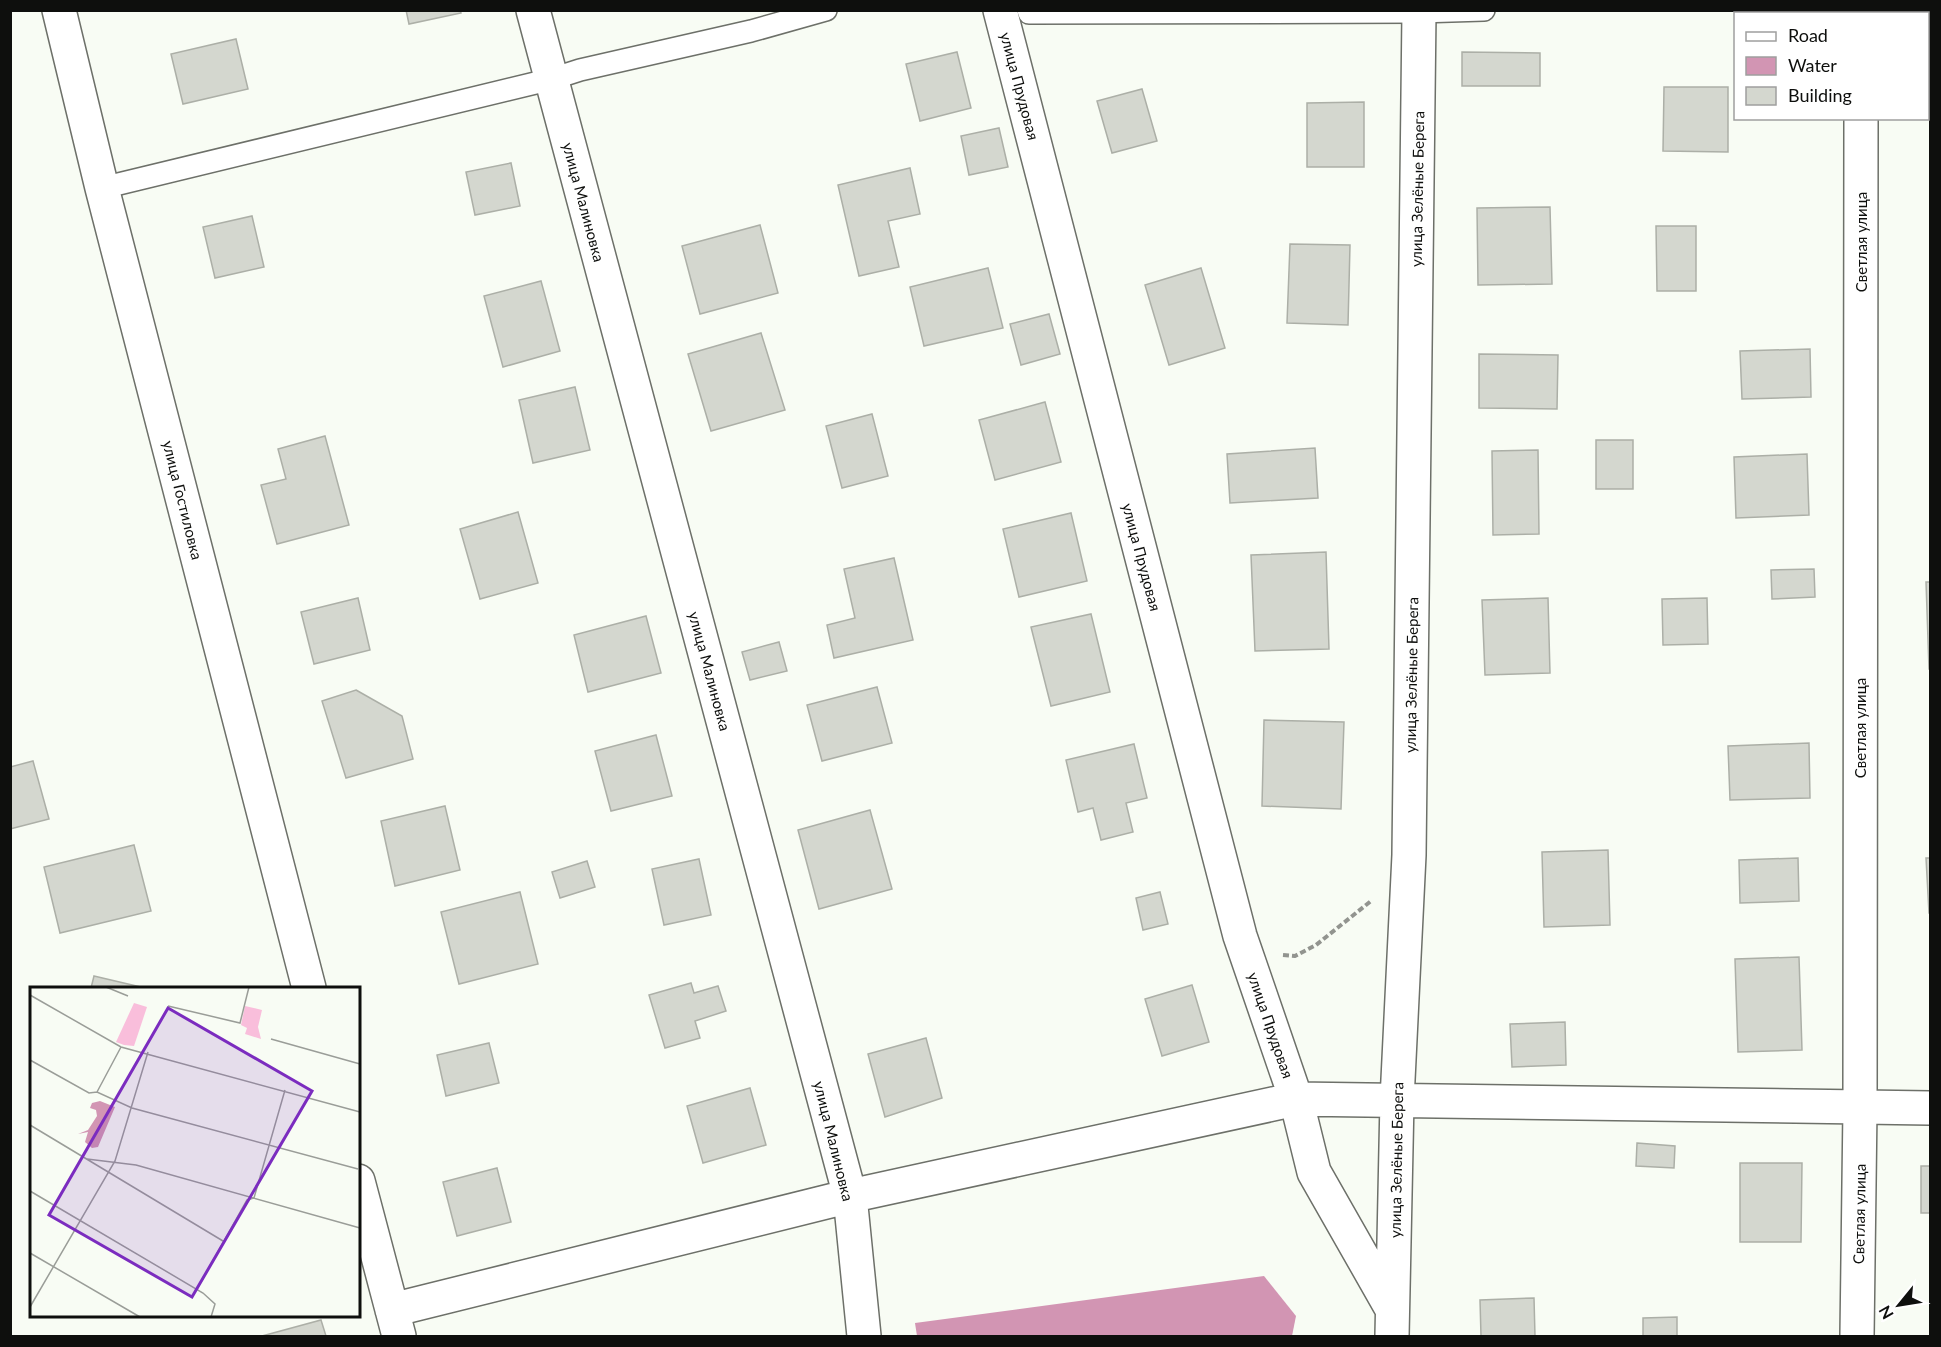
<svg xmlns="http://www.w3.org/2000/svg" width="1941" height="1347" font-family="Lato,sans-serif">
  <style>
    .water { fill: #d295b3 }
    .building { fill: #d4d7cf; stroke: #acafa7; stroke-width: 1.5 }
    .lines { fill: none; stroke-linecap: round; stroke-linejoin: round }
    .lane-casing { stroke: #6d7069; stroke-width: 24 }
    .street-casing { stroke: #6d7069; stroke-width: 36 }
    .path { stroke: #92948f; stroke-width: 4; stroke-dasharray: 6 3; stroke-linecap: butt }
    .lane { stroke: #fff; stroke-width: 21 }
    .street { stroke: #fff; stroke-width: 33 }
    .labels { text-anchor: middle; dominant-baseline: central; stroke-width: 5; stroke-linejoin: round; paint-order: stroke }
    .street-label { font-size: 15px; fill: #0e0f0d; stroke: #fff }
    .inset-road { fill: none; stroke: #9a9d98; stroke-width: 1.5 }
    .view { fill: #7b2cbf; fill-opacity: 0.15; stroke: #7b2cbf; stroke-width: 3 }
    .inset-edge { fill: none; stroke: #0e0f0d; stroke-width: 3 }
  </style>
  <rect width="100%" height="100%" fill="#f8fcf4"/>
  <path class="water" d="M1264,1276L1296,1316L1292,1336H917L915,1323Z"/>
  <path class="building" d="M406,10H460L461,13L409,24Z
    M236,39L248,89L183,104L171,54Z
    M957,52L971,108L920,121L906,64Z
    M1462,52L1540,53V86H1462Z
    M1664,87H1728V152L1663,151Z
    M1142,89L1157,141L1112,153L1097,101Z
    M1364,102V167H1307V103Z
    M999,128L1008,167L969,175L961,136Z
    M511,163L520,206L475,215L466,172Z
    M910,168L920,214L888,221L899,267L859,276L838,185Z
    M1550,207L1552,284L1478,285L1477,208Z
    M252,216L264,267L215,278L203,227Z
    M760,225L778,293L700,314L682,246Z
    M1656,226H1696V291H1657Z
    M1290,244L1350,245L1348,325L1287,323Z
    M988,268L1003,328L924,346L910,287Z
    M1201,268L1225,348L1169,365L1145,285Z
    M541,281L560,351L503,367L484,296Z
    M1049,314L1060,354L1021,365L1010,324Z
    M761,333L785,410L711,431L688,354Z
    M1810,349L1811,397L1742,399L1740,351Z
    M1479,354L1558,355L1557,409L1479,408Z
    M575,387L590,450L533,463L519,400Z
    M1045,402L1061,462L995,480L979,420Z
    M872,414L888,476L842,488L826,426Z
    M325,436L349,525L277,544L261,485L286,479L278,449Z
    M1596,440H1633V489H1596Z
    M1315,448L1318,498L1230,503L1227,454Z
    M1538,450L1539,534L1493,535L1492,451Z
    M1807,454L1809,515L1736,518L1734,457Z
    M518,512L538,583L480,599L460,529Z
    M1071,513L1087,581L1019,597L1003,529Z
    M1326,552L1329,649L1255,651L1251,555Z
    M894,558L913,640L834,658L827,625L855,618L844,569Z
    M1814,569L1815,597L1772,599L1771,570Z
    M1926,582H1930V669H1929Z
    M358,598L370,650L314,664L301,612Z
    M1548,598L1550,673L1485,675L1482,600Z
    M1707,598L1708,644L1663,645L1662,599Z
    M1091,614L1110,692L1051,706L1031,627Z
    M646,616L661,673L588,692L574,635Z
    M779,642L787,671L750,680L742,652Z
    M877,687L892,743L822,761L807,705Z
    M356,690L402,716L413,759L346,778L322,701Z
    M1264,720L1344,722L1341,809L1262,806Z
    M656,735L672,796L611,811L595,751Z
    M1809,743L1810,798L1730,800L1728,746Z
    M1134,744L1147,798L1126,803L1133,832L1101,840L1093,808L1078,812L1066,760Z
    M33,761L49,819L10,829V767Z
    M445,806L460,870L395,886L381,821Z
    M870,810L892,889L819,909L798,830Z
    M134,845L151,911L60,933L44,867Z
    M1608,850L1610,925L1544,927L1542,852Z
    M1798,858L1799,901L1740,903L1739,860Z
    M1926,858H1930V913H1929Z
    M699,859L711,915L664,925L652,869Z
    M587,861L595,887L560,898L552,872Z
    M520,892L538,964L459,984L441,912Z
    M1160,892L1168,924L1143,930L1136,898Z
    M1799,957L1802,1050L1738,1052L1735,959Z
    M94,976L145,988H91Z
    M691,983L694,993L718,986L726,1011L695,1021L700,1038L665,1048L649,995Z
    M1192,985L1209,1042L1162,1056L1145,999Z
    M1565,1022L1566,1065L1512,1067L1510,1024Z
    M926,1038L942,1098L885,1117L868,1054Z
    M489,1043L499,1083L446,1096L437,1055Z
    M750,1088L766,1145L703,1163L687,1106Z
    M1637,1143L1675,1146L1674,1168L1636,1166Z
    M1740,1163H1802L1801,1242H1740Z
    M1921,1166H1930V1213H1921Z
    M497,1168L511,1222L457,1236L443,1182Z
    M1534,1298L1535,1336H1481L1480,1300Z
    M1677,1317V1336H1643V1318Z
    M321,1320L326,1336H262Z"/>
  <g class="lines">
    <g class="lane-casing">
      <path id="lane" d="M1028,10L1029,13L1419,12L1484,10
        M102,188L552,79L580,70L751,31L826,10"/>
    </g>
    <g class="street-casing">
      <path id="street" d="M59,10L102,188L309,988
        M533,10L850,1196L864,1336
        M1000,10L1240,936L1296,1099L1314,1172L1392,1309
        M1861,14V10
        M358,1181L399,1336
        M392,1310L850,1196L1296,1099L1930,1108
        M1392,1336L1397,1100L1409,855L1419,12
        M1857,1336L1860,1108L1861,118"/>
    </g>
    <path class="path" d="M1283,955L1295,956L1316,945L1371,901"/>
    <use href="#lane" class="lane"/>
    <use href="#street" class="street"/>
  </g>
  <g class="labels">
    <g class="street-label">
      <text transform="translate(1020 86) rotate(75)">улица Прудовая</text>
      <text transform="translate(1417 189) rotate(-89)">улица Зелёные Берега</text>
      <text transform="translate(584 202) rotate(75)">улица Малиновка</text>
      <text transform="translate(1861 242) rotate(-90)">Светлая улица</text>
      <text transform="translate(183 500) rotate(76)">улица Гостиловка</text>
      <text transform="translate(1142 557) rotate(75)">улица Прудовая</text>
      <text transform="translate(710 671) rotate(75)">улица Малиновка</text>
      <text transform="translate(1411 675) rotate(-89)">улица Зелёные Берега</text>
      <text transform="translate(1860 728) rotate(-90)">Светлая улица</text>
      <text transform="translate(1271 1025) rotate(71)">улица Прудовая</text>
      <text transform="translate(834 1141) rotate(76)">улица Малиновка</text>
      <text transform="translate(1396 1160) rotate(-89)">улица Зелёные Берега</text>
      <text transform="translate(1859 1214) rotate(-89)">Светлая улица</text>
    </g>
  </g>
  <g transform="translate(30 987)">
    <rect width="330" height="330" fill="#f8fcf4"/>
    <path d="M104,16L117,20L104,59L94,58L86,55ZM215,19L232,23L228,40L231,52L215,47L217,41L211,38Z" fill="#f9bedb"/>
    <path d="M70,114L85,120L68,160L62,161L55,155L58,145L48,147L58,143L67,129L66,123L60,121L62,116Z" fill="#d295b3"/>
    <path class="inset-road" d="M76,0L98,9M0,8L91,60L330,125M138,19L210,36L219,0M241,52L330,77M0,73L59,106L67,105L102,121L328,182M67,105L91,60M0,138L193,254M57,172L106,178L330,241M0,204L173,306L185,317L181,330M0,266L110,330M167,302L217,213L224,211L255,103M0,320L85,174L118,65"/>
    <path class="view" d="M138,21L282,104L162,310L19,228Z"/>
    <rect width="330" height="330" class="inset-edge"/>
  </g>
  <rect width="1941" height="1347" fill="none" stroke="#0e0f0d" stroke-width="24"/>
  <rect x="1734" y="12" width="195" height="108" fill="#ffffff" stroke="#9f9f9e" stroke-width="1.5"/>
  <rect x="1746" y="32" width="30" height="9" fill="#ffffff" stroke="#9f9f9e" stroke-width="1.5"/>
  <text x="1788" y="42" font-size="18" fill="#0e0f0d">Road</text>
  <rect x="1746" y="57" width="30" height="18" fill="#d295b3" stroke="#9f9f9e" stroke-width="1.5"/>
  <text x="1788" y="72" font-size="18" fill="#0e0f0d">Water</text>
  <rect x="1746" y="87" width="30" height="18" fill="#d4d7cf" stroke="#9f9f9e" stroke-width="1.5"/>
  <text x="1788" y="102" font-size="18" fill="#0e0f0d">Building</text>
  <g transform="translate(1899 1305) rotate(240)" stroke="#ffffff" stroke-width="4.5" paint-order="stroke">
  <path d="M0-4.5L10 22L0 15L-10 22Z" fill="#0e0f0d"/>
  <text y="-9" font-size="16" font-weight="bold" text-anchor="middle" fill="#0e0f0d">N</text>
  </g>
</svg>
